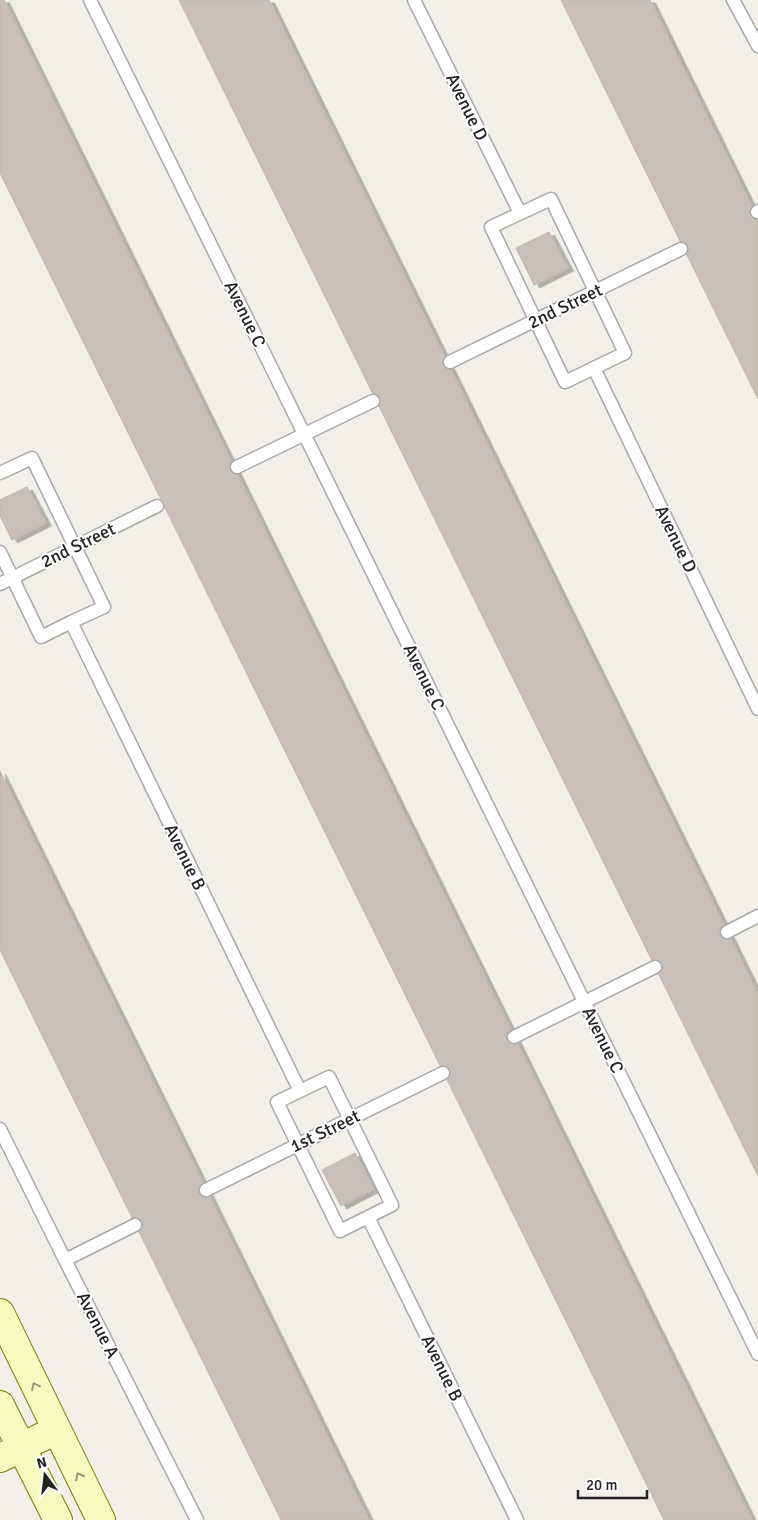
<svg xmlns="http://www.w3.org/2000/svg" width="758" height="1520" font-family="Signika,sans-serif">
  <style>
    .building { fill: #c7bfb8; stroke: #c4b6ab; filter: url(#shadow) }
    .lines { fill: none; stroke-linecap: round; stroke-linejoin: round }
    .lane-casing { stroke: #a9a9a9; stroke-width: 15 }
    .secondary-casing { stroke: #707d05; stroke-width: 30 }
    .lane { stroke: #fff; stroke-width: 12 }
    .secondary { stroke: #f7fabf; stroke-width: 28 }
    .oneway { stroke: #979978 }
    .labels { text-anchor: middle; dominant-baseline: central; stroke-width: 4; stroke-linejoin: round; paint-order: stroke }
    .street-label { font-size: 18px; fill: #222; stroke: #fff }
  </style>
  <defs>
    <filter id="shadow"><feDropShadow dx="5.5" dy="3" stdDeviation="0" flood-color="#0004"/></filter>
  </defs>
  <rect width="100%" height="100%" fill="#f2efe9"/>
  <path class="building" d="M0,0H4L752,1520H664L0,173Z
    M179,0H269L758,994V1176Z
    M561,0H650L758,219V399Z
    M549,232L568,268L534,285L516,248Z
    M27,487L46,523L12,540L0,516V500Z
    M0,771L369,1520H281L0,950Z
    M355,1153L374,1189L341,1206L322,1170Z"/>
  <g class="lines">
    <g class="lane-casing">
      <path id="lane" d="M90,0L758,1354
        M414,0L520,213
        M733,0L758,46
        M551,199L625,353L565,382L491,227Z
        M757,212L758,211
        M450,362L681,249
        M594,368L758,709
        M237,467L373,401
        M0,473L32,458L104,607L71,622
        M0,552L41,637L71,622L300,1091L277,1102L340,1231L368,1217L517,1520
        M0,584L157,506
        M727,932L758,916
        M514,1037L655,967
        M300,1091L329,1077L392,1205L368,1217
        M0,1129L65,1260L197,1520
        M206,1190L443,1073
        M65,1260L135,1225"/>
    </g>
    <g class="secondary-casing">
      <path id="secondary" d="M0,1313L101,1520
        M0,1405L58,1520
        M0,1458L56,1430"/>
    </g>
    <use href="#lane" class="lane"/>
    <use href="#secondary" class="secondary"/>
  </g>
  <defs><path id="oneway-chevron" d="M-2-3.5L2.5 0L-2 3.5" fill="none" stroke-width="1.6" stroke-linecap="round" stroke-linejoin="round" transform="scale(1.25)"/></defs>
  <g class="oneway">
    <use href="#oneway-chevron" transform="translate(35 1386) rotate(-116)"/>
    <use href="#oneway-chevron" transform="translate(79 1476) rotate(-117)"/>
  </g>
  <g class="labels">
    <g class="street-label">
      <text transform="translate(467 107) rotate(64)">Avenue D</text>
      <text transform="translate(565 306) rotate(-26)">2nd Street</text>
      <text transform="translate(245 314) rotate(64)">Avenue C</text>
      <text transform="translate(676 539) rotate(64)">Avenue D</text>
      <text transform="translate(78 545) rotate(-26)">2nd Street</text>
      <text transform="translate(424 677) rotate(64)">Avenue C</text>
      <text transform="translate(185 857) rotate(64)">Avenue B</text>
      <text transform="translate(603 1040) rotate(64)">Avenue C</text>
      <text transform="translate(325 1131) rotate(-26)">1st Street</text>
      <text transform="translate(98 1325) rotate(63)">Avenue A</text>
      <text transform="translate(442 1368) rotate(64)">Avenue B</text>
    </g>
  </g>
  <g transform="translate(45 1475) rotate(345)" stroke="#ffffff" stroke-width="4" paint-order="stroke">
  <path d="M0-4L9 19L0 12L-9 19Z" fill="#222222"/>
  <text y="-8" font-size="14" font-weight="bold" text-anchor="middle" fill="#222222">N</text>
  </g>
  <path d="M578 1490v8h69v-8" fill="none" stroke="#222222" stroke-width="2.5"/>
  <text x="586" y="1490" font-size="15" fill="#222222" stroke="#ffffff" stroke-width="4" paint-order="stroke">20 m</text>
</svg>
